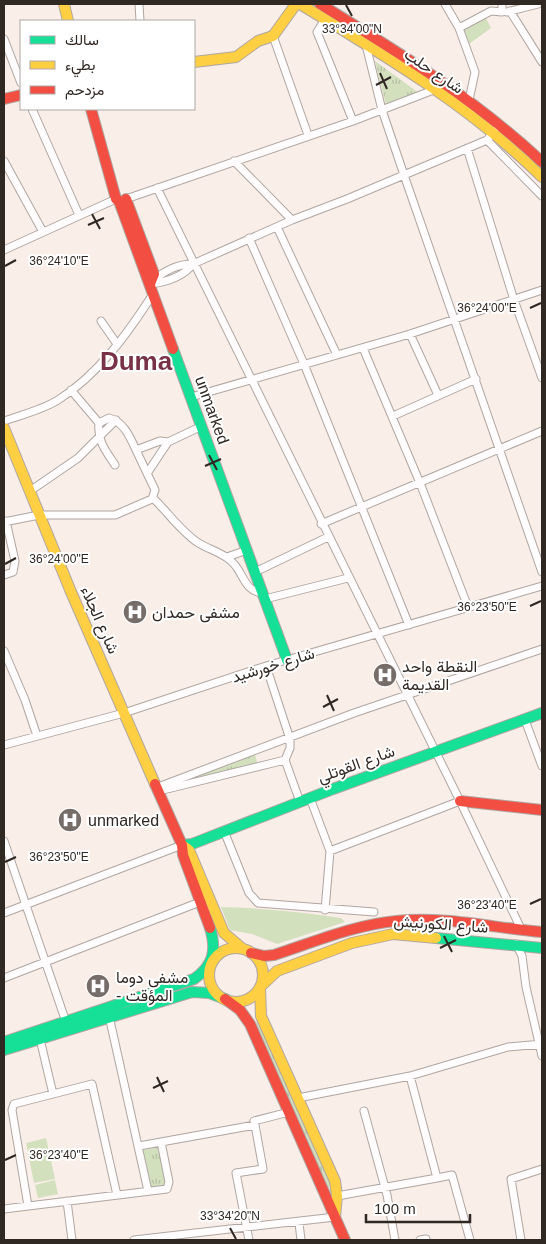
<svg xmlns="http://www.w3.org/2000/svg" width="546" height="1244" font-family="Helvetica,Vazirmatn,sans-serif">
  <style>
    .grass { fill: url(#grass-tufts) }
    .garden { fill: #d3e0be }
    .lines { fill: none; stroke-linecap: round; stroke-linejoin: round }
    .street-casing { stroke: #afa6a2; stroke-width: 9 }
    .fast-casing { stroke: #afa6a2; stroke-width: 12 }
    .slow-casing { stroke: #afa6a2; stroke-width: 12 }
    .jam-casing { stroke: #afa6a2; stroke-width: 12 }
    .street { stroke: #fefcfc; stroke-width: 7 }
    .fast { stroke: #16e098; stroke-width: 10 }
    .slow { stroke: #ffcf43; stroke-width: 10 }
    .jam { stroke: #f24e42; stroke-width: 10 }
    .ticks { fill: none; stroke: #302823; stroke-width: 2 }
    .labels { text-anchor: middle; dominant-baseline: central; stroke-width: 4; stroke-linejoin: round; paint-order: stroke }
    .street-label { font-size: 16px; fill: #302823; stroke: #fff }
    .poi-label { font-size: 16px; fill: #302823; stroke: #fff; text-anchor: start }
    .town-label { font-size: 26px; font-weight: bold; fill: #783247; stroke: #fff }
    .ticks-label { font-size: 12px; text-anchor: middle; fill: #302823; stroke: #fff; stroke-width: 4; stroke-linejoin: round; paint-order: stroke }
  </style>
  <defs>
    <pattern id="grass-tufts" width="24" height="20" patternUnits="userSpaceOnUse" patternTransform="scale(1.25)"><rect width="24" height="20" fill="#d3e0be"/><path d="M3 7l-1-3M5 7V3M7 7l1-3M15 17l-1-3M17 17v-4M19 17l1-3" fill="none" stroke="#b5c0a3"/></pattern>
  </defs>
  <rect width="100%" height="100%" fill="#f9eee8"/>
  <path class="grass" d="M375,61L419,93L386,105Z
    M255,755L258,765L196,780L194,776Z
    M259,1021L333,1185L327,1188L257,1032L256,1022Z
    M159,1147L166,1184L163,1187L151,1188L143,1150Z"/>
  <path class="garden" d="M486,18L491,28L469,44L464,29Z
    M221,907C262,908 301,912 341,918L345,922L277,944L252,934L230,930Z
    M46,1138L55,1179L34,1183L26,1143Z
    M55,1180L58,1194L38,1198L35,1185Z"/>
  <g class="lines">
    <g class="street-casing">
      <path id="street" d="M139,4L140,21
        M445,4L459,28L475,72L469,100
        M510,11L542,62
        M507,12L538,4
        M325,19L317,32L353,121
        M459,28L491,11L502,12V4
        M273,36L308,135
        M4,39L21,83
        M366,45L382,110L404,175L542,572
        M32,109L79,215
        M487,140L542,196
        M467,148L514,300L542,378
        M4,161L43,232
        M234,161L292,220
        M157,188L460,801L522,931
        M123,200L353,121L436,89
        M277,227L337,355
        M249,238L304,364L409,625
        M4,250L116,199
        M153,281C164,271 178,264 193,264L292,220L347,199L487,140L495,130
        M150,284C167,282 183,277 193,264
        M101,321L117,344
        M410,334L438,395
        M363,348L420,483L468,607
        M71,390L99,423L109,418C124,422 130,437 136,450L160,441L168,442L148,472
        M191,397L410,334L542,290
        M393,416L476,379
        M4,421C21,415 42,410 58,400C98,375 128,333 153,294
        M99,423C97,441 106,451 115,465
        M168,442L202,426
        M136,450L155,490L152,499
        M30,491L78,458L116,420
        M4,522L39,515H115L152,499L155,500C169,514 181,531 197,542C209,550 225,553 234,564C244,575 245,592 263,593
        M321,524L542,431
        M227,557L247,550
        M255,572L328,537
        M4,575L13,572L15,561L6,521
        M265,599L348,578
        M4,651L25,700L37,736
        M525,720L542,766
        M4,745L124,713L266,666L542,586
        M285,760L300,802
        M158,787L354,713L542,649
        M159,791L285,760L290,748V739L266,666
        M310,798L330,851L325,910
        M224,831L249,893L258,903L374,912
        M4,841L67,1025
        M330,851L460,801
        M4,913L182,845
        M516,944L522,956L526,987L542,1056
        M4,978L200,902
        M109,1016L148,1191
        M40,1039L53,1094
        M298,1098L410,1076L508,1047L542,1044
        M364,1111L387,1195L395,1240
        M255,1125L254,1121L289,1112
        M139,1146L255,1125L263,1169L236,1173L249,1240
        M437,1178L452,1175L470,1240
        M337,1196L437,1178L410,1076
        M67,1201L72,1240
        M28,1206L12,1110L14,1104L92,1084L117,1195
        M4,1209L167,1189L169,1182L161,1142
        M299,1223L301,1240
        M134,1240L335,1217
        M420,1240L426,1239
        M521,1240L511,1179L542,1169"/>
    </g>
    <g class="fast-casing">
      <path id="fast" d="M173,349L287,660
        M182,845L192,844L333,789L542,713
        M436,938L542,948
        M4,1042L194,979C213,966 217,951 210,928
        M4,1050L192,992L209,993L225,999"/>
    </g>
    <g class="slow-casing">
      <path id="slow" d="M64,4L68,21
        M300,4C386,56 470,106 542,177
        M194,62L236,57L258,41L273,36L296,4
        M4,428L71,592L155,784
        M182,845L189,850L224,933L243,949
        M209 975a27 27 0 1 1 54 0a27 27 0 1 1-54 0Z
        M335,1217L337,1196L335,1181L261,1016L260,987L277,971L352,943L393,934L436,938"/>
    </g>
    <g class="jam-casing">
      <path id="jam" d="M320,4C398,52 475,99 542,162
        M4,99L21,95
        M91,109L116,199L119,201L173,349
        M126,199L154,274L150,284
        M155,784L182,845L183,855L210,928
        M460,801L542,810
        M251,953L264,956L274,955C314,942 354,925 396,921C445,916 494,928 542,932
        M225,999L240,1010L250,1024L345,1240"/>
    </g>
    <use href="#street" class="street"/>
    <use href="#fast" class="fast"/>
    <use href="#slow" class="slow"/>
    <use href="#jam" class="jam"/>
  </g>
  <path class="ticks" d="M346,5L352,16M380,73L387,89M376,85L391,77M92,214L100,229M88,225L104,218M5,266L16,260M530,308L541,303M209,455L217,470M205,466L221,459M5,564L16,558M530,606L541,601M327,695L334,711M323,707L338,699M5,862L16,857M530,904L541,899M444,936L452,952M440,948L456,940M157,1077L164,1092M153,1088L168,1081M5,1160L16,1155M230,1228L236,1239"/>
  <defs>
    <g id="hospital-disc" transform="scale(1.25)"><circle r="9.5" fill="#766d68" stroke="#fff"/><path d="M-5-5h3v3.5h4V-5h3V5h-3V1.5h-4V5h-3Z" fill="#fff"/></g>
  </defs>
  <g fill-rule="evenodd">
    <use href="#hospital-disc" x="135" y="612"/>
    <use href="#hospital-disc" x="385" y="675"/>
    <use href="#hospital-disc" x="70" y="820"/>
    <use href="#hospital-disc" x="98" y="986"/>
  </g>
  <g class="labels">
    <g class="street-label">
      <text transform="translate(434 71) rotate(34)">شارع حلب</text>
      <text transform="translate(212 410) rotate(70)">unmarked</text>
      <text transform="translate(100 620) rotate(66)">شارع الجلاء</text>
      <text transform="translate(273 665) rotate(-17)">شارع خورشيد</text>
      <text transform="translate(356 764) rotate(-20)">شارع القوتلي</text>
      <text transform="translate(441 924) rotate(4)">شارع الكورنيش</text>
    </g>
    <g class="poi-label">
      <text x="152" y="612">مشفى حمدان</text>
      <text x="402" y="666">النقطة واحد<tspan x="402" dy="18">القديمة</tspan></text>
      <text x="88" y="820">unmarked</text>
      <text x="116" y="977">مشفى دوما<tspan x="116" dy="18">- المؤقت</tspan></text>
    </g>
    <g class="town-label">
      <text x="136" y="361">Duma</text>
    </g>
  </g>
  <g class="ticks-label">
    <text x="352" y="33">33°34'00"N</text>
    <text x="59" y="265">36°24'10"E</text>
    <text x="487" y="312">36°24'00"E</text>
    <text x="59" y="563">36°24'00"E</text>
    <text x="487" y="611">36°23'50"E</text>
    <text x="59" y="861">36°23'50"E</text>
    <text x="487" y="909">36°23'40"E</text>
    <text x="59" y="1159">36°23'40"E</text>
    <text x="230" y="1220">33°34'20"N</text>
  </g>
  <rect width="546" height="1244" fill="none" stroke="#302823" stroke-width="10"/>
  <rect x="20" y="20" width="175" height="90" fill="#ffffff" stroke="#aca9a7"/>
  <rect x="30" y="36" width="25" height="8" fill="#16e098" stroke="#aca9a7"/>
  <text x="65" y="45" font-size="15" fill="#302823">سالك</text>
  <rect x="30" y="61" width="25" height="8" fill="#ffcf43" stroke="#aca9a7"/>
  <text x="65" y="70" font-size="15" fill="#302823">بطيء</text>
  <rect x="30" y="86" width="25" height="8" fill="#f24e42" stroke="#aca9a7"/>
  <text x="65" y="95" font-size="15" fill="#302823">مزدحم</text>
  <path d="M366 1214v8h104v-8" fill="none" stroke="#302823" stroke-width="2.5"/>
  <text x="374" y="1214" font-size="15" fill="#302823" stroke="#ffffff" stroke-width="4" paint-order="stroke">100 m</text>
</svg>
